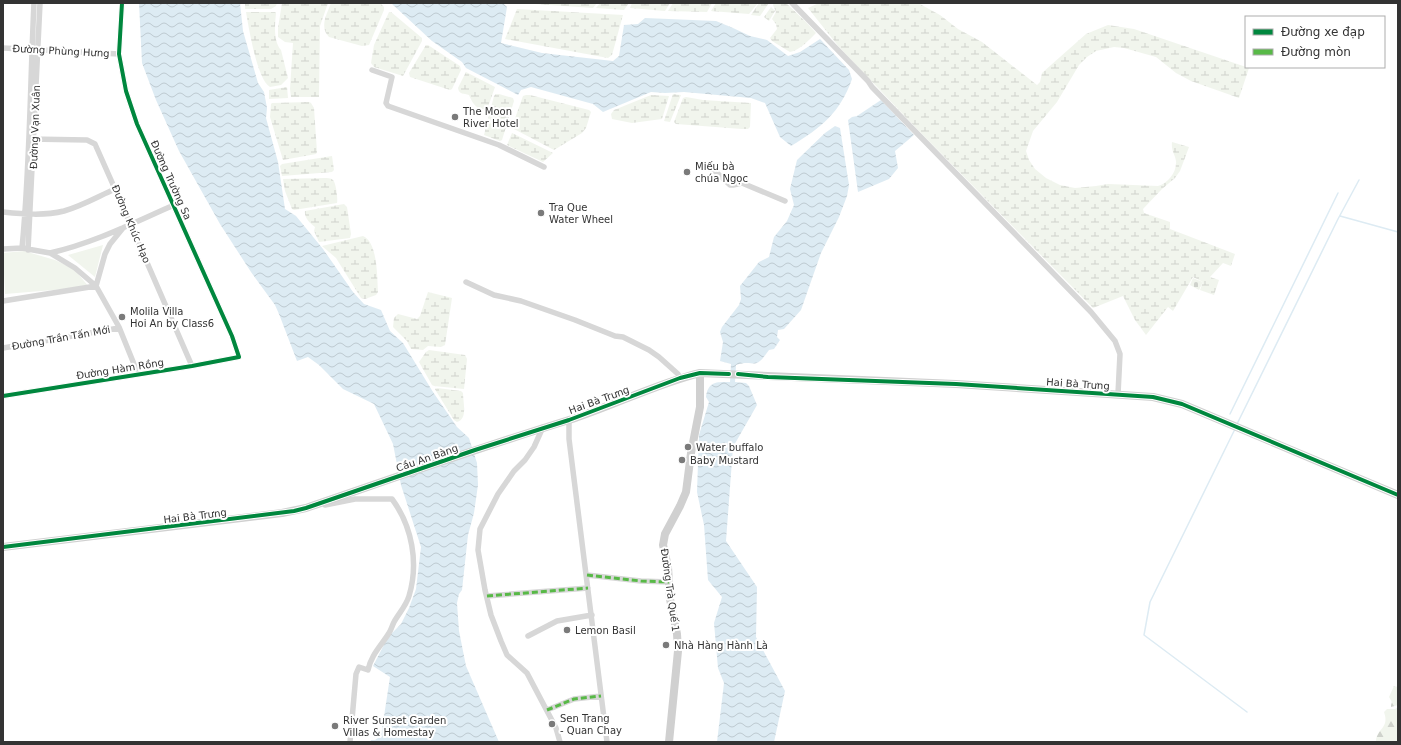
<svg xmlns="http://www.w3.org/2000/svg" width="1401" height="745" font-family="'DejaVu Sans',sans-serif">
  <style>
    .green { fill: #f1f5ed }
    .forest { fill: url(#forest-firs) }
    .wetland { fill: url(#wetland-marsh) }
    .cemetery { fill: url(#cemetery-stones) }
    .water { fill: url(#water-waves) }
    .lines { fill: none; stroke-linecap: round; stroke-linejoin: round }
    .stream { stroke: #ddebf3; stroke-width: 1.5 }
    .street { stroke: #d7d7d7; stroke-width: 5.5 }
    .secondary { stroke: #d0d0d0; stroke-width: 8 }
    .quiet { stroke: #58b947; stroke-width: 3; stroke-dasharray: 6 3; stroke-linecap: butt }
    .cycleway-casing { stroke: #fff; stroke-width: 6 }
    .cycleway { stroke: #00873e; stroke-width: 4 }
    .poi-dot { fill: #7a7a7a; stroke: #fff; stroke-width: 1.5 }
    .labels { text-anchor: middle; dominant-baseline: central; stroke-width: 4; stroke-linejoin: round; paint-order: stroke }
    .street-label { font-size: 10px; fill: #333; stroke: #fff }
    .poi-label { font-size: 10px; fill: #333; stroke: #fff; text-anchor: start }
  </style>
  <defs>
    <pattern id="forest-firs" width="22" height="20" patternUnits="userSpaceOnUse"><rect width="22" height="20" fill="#f1f5ed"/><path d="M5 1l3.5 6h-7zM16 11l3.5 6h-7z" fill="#cfd2cc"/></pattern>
    <pattern id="wetland-marsh" width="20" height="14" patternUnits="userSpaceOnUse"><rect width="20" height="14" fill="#f1f5ed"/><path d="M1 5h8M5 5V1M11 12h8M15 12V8" fill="none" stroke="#cfd2cc"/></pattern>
    <pattern id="cemetery-stones" width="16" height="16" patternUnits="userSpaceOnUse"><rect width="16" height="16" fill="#f1f5ed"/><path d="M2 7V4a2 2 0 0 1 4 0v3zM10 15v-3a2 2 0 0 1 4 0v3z" fill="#cfd2cc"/></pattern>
    <pattern id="water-waves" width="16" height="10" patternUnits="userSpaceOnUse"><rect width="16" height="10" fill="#ddebf3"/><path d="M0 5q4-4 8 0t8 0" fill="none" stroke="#becad1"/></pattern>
  </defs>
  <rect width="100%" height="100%" fill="#fff"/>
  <path class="green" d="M103,245L95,277L68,255Z
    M24,251L55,260L74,269L89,287L5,294L3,253Z"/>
  <path class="forest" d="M1394,686L1398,687V705L1391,707V705L1392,702L1389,697Z
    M1398,707V742H1376C1376,728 1390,729 1384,712L1387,709H1395Z"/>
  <path class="wetland" d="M245,3H277L276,6L271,9H245Z
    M282,3H328L320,26L319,97H291L290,89L293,43L285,42L278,37V28Z
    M331,3H380L384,7V10L369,45L362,46L329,37C319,27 327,14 331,3Z
    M536,3H597L593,8L535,4Z
    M600,3H629L624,10L596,8Z
    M632,3H670L665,11L630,8Z
    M673,3H712L707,12L668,11Z
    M716,3H758L749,14L711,11Z
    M759,3H769L760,16L751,15Z
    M774,3H786L806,22L816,33C809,40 800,50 790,52L772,41L770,38L777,29L776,24L772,19L776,12L773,5Z
    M819,3H918L940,15L958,29L982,42L1037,85L1040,82L1042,73L1060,57L1086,34L1108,25L1134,29L1249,68L1239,98L1191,81L1176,73L1156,57L1124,48L1114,47L1096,51L1087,57L1079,65L1057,102L1033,131L1026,151L1029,160L1035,169L1046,178L1060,185L1075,188L1096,186L1108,184L1158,186C1168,183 1177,172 1176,161C1175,154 1171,151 1172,142L1189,147L1180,171L1175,178L1162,189L1143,209L1144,213L1170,222V229L1235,254L1231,266L1223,263L1210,277L1219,280L1214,295L1200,290L1203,282L1193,277L1173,311L1168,307L1146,335L1135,320L1123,296L1093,308L917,129L839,47L808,8Z
    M771,7L775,11L769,21L764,17Z
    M517,9L623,15L612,55L608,58L505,39Z
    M246,12H275L276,13C275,24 273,41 281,50L288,78L281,85L270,87C257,79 249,29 246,12Z
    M389,12H391L422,38V41L403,76L374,67L371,63L374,45Z
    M426,45H428L460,66L461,70L452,89L450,90L410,77L409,73Z
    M466,72L495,87L488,107C478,114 472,102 469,95C464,93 459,95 458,88Z
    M287,87L288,98L269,99V90Z
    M496,94H499L513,98L514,101L502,140L500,141L484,135L494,96Z
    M673,94L681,95L670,122L664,121Z
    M526,95H530L589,110L591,112L586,128L582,133L554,150L514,129L513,124L523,96Z
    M651,95L669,96L662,119L632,123L612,119L611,114L614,110Z
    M686,97L703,100L751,103L750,127L748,129H742L676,124L674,122L683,98Z
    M309,102L311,103L314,108L317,152L316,154L283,160L270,117L271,104L272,103Z
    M512,133L553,153L543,162L507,145Z
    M332,156L334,170L332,172L282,176L280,166L282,164Z
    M324,178C327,178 331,178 333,180C336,183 338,199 337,203L294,210L292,209L285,191L283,179Z
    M344,204L347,207L351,234L350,238L319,242L314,231L315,227C310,223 304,218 305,211Z
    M363,236C378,242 377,278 378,292L376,295L365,299L361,298L336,258L322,246Z
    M428,292L452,298L445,345L441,347L428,346L423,350L411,349L407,341L393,327L394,318L398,314L417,319L420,316Z
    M429,350L465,355L467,359L464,389L434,386L432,385L419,362L426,352Z
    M437,388L461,391L463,393C463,402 468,419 457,422L454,420L436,391L435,389Z"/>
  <path class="cemetery" d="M1193,278L1203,282L1199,290L1190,285Z"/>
  <path class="water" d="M139,3H240L243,31L258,83L264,92L267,108L266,118L278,162L285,209L296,216L323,249L353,292L364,304L381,310L390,331L403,343L433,392L457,427L469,438L477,463L478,485L474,513L468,535L462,590L459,594L457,603L459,631L466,666L499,742H370L371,740H375L381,736L390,677L373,666L388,637L401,624L409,608L416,589L421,547L401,485L393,444L374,404L343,389L319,365L308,357L297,361L279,314L275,305L251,272L220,224L179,151L156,100L142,63Z
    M391,3H503L507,7L501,43L542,53L613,61L619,56L624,25L638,24L645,18L716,21L733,28L750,36L767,40L788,56L800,52L820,39L849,70L852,79C840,113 821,128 791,146L780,137L765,103L751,98L684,92L665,93L651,92L603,112L593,104L531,87L521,90L518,95L466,68L462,62L432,41Z
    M881,100L914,135L895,151L898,168L889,179L858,192L848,120L852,117L857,116Z
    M835,126L840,128L849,185L847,196L839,217L821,253L801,310L784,329L778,330L777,337L780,340L774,349L769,350C753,373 756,358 736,365L735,382L746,383L749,386L757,405L733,447L726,541L757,587L756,637L785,691L774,742H717L724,683L718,668L714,623L722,597L708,580L704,525L697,492L699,435L709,402L706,397C708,381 717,382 730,382L731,364L720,361L723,342L720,332L722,327L739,305L741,299L740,286L759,262L769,257L774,237L787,221L794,205L790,189L797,160L825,133Z"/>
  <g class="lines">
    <path class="stream" d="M1340,216L1398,232
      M1230,414L1338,193
      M1237,424L1338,219L1359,180
      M1235,429L1150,602L1144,635L1247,712"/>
    <path class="street" d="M792,3L868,81L872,87L1091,312L1115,341L1120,354L1118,394
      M3,48L119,54
      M372,70L392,77L386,103L388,106L499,145L544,167
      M29,139L87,140L95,144L115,189L192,366
      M703,165L716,172L730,185H733L742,183L785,201
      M3,212C23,214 44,216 64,211C82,206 99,196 115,189
      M22,248C30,167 30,85 34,3
      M3,249L22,248L50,253L75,268L96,286L119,327L138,374
      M28,250L40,3
      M50,253C94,243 133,223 174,205
      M466,282L494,295L521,301L575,320L615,336L623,337L649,350L659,357L678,374L680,378
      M3,301L96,286L105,254L110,244L123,228
      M3,348L119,328
      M3,396L192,366L239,357L232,336L137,124L126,91L119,54L122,3
      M569,420V439L607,742
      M543,427L534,447L525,460L514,471L498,494L480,529L478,550L485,590L491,615L501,641L507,655L527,673L556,728L560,742
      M325,505L355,499H392C412,526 419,563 409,596C406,606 399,613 394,622C392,626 391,630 389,633C381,646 371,655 368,670L359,667L356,674L350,742
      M587,575L641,581L669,582
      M487,596L588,588
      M528,636L557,621L592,615
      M547,710L574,699L601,696"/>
    <path class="secondary" d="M3,547L282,513L306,508C394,478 481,447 569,420C613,406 655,384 700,373L956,384L1153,397L1182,404L1398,495
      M669,742L678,651L677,634L670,599L668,567L663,545L665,534L680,506L686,492L691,453L700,407V373"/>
    <path class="quiet" d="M587,575L641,581L669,582
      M487,596L588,588
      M547,710L574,699L601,696"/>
    <g class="cycleway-casing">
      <path id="cycleway" d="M738,374L768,377L956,384L1153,397L1182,404L1398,495
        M3,396L192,366L239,357L232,336L137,124L126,91L119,54L122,3
        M3,547L294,511L306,508L475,450L569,420L680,378L700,373L729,374"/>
    </g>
    <use href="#cycleway" class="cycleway"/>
  </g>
  <g class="poi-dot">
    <circle cx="455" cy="117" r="4"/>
    <circle cx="687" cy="172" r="4"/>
    <circle cx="541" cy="213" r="4"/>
    <circle cx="122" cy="317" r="4"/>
    <circle cx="688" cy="447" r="4"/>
    <circle cx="682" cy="460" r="4"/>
    <circle cx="567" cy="630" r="4"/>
    <circle cx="666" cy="645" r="4"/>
    <circle cx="552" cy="724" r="4"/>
    <circle cx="335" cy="726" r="4"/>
  </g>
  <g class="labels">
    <g class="street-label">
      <text transform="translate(61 51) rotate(3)">Đường Phùng Hưng</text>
      <text transform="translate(35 127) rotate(-88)">Đường Vạn Xuân</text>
      <text transform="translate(171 180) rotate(66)">Đường Trường Sa</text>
      <text transform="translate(131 224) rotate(67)">Đường Khúc Hạo</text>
      <text transform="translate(61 338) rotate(-10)">Đường Trần Tấn Mới</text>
      <text transform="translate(120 369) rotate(-9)">Đường Hàm Rồng</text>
      <text transform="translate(1078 384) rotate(4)">Hai Bà Trưng</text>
      <text transform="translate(599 400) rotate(-20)">Hai Bà Trưng</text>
      <text transform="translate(427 458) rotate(-19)">Cầu An Bàng</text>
      <text transform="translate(195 516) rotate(-7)">Hai Bà Trưng</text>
      <text transform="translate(670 590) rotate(82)">Đường Trà Quế 1</text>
    </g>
    <g class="poi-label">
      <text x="463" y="111">The Moon<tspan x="463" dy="12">River Hotel</tspan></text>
      <text x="695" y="166">Miếu bà<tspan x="695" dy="12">chúa Ngọc</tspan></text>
      <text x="549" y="207">Tra Que<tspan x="549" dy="12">Water Wheel</tspan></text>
      <text x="130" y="311">Molila Villa<tspan x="130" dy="12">Hoi An by Class6</tspan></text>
      <text x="696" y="447">Water buffalo</text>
      <text x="690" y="460">Baby Mustard</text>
      <text x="575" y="630">Lemon Basil</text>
      <text x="674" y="645">Nhà Hàng Hành Là</text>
      <text x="560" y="718">Sen Trang<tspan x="560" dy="12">- Quan Chay</tspan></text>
      <text x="343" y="720">River Sunset Garden<tspan x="343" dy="12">Villas &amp; Homestay</tspan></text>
    </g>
  </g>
  <rect width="1401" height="745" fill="none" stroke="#333333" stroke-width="8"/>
  <rect x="1245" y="16" width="140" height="52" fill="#ffffff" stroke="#adadad"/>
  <rect x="1253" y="29" width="20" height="6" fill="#00873e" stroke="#adadad"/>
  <text x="1281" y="36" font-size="12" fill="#333333">Đường xe đạp</text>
  <rect x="1253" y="49" width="20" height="6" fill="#58b947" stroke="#adadad"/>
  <text x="1281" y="56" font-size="12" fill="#333333">Đường mòn</text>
</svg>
